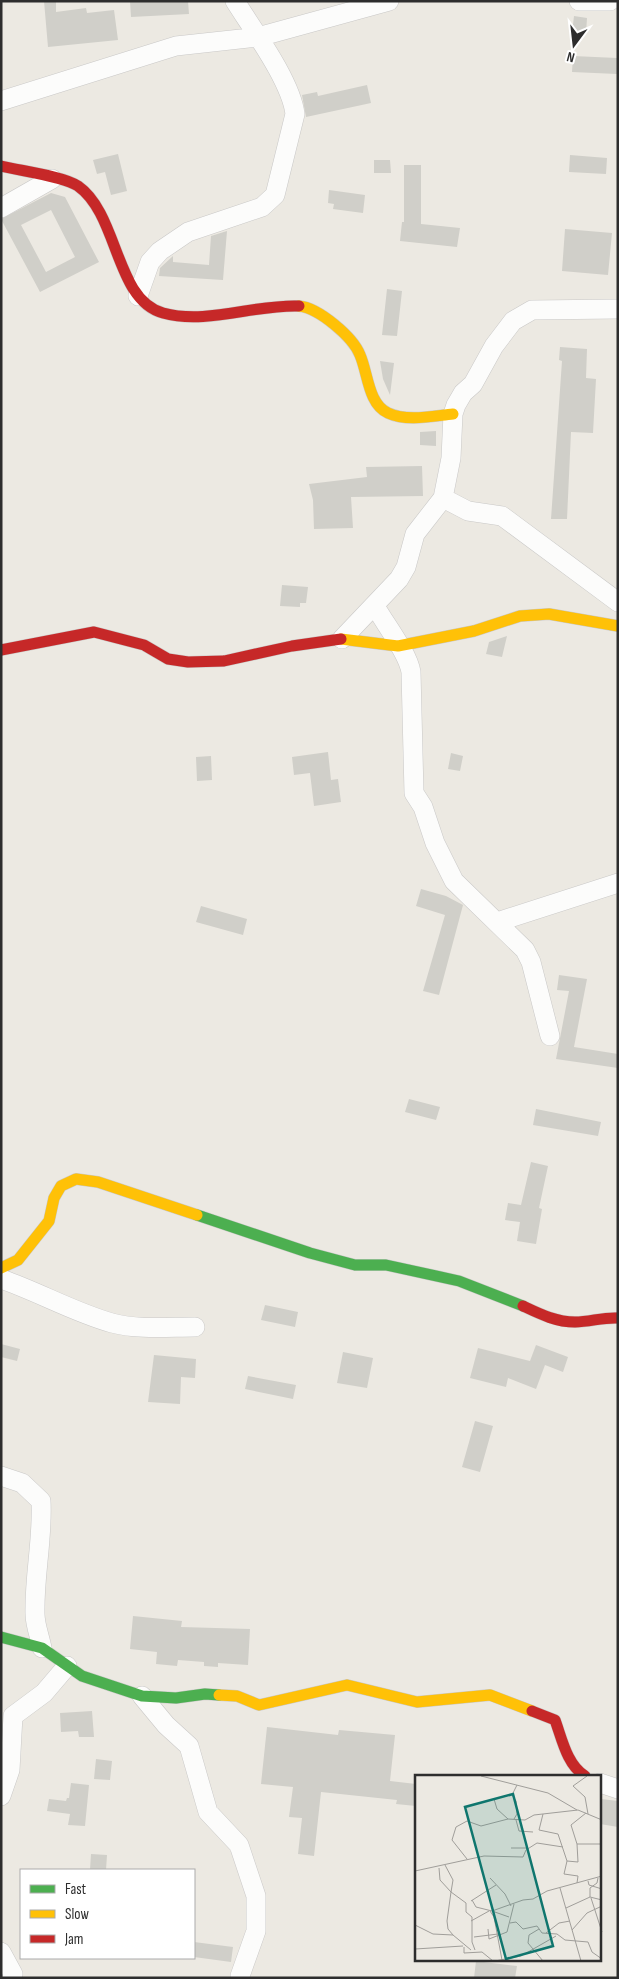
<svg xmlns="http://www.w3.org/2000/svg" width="619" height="1979" font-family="'Sofia Sans Condensed',sans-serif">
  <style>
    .building { fill: #d0cfc9; fill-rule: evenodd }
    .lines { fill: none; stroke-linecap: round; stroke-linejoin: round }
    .street-casing { stroke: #c9c8c7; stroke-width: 20 }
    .fast-casing { stroke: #c9c8c7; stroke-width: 12 }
    .slow-casing { stroke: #c9c8c7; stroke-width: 12 }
    .jam-casing { stroke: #c9c8c7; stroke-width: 12 }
    .street { stroke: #fcfcfb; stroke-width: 19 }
    .fast { stroke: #4caf50; stroke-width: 11 }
    .slow { stroke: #ffc107; stroke-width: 11 }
    .jam { stroke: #c62828; stroke-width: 11 }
    .inset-road { fill: none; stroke: #a09e9a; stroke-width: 1 }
    .view { fill: #0f766e; fill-opacity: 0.15; stroke: #0f766e; stroke-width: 2.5 }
    .inset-edge { fill: none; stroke: #2d2d2d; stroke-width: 2.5 }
  </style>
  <rect width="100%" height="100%" fill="#ece9e2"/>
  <path class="building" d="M44,1H56V12L86,8L87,13L114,10L118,40L48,47Z
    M130,1H188L189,14L131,17Z
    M574,16L587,18L586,34L572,33Z
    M573,56L617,58V74L572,72Z
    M367,85L371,103L306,117L302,95L317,92L318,96Z
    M118,154L127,191L111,195L105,172L97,174L93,160Z
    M570,155L607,158L606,174L569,172Z
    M374,160H390L391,173H374Z
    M404,165H421V224L460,228L457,247L400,241L402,222H404Z
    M329,190L365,195L363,213L333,209L334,204L328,203Z
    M51,193L65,197L99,262L40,292L1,219ZM51,210L75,257L46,272L21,225Z
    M565,229L612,233L608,275L562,271Z
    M227,231L223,280L159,276L160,268L173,256V262L209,265L211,236Z
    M387,289L402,291L397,336L382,335Z
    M560,347L587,349L586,378L596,379L593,433L571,432L567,519H551L562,361L559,360Z
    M380,361L394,363L390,395L383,379Z
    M436,431V446L420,445V432Z
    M422,466L423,496L351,497L353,528L314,529L313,500L309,484L367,477L366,467Z
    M282,585L308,587L306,603H300V607L280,606Z
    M507,636L502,657L486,654L489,642Z
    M328,752L331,780L338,779L341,802L314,806L310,773L294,775L292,757Z
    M451,753L463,756L460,771L448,769Z
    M211,756L212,780L197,781L196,757Z
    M421,889L446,896L463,905L439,995L423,991L445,915L416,906Z
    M201,906L247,919L243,935L196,922Z
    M559,975L587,979L574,1047L618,1054V1068L556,1059L569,991L557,990Z
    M409,1099L440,1107L436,1120L405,1112Z
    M536,1109L601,1122L598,1136L533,1125Z
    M531,1162L548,1166L539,1208L542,1209L536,1244L517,1241L520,1222L505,1220L508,1203L521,1205Z
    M265,1305L298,1312L295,1327L261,1320Z
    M1,1344L20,1349L17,1361L1,1357Z
    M536,1345L568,1357L563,1372L545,1365L536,1389L508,1378L506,1387L470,1378L478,1348L530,1361Z
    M343,1352L373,1358L367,1388L337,1383Z
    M154,1355L196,1359L195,1378L181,1377L180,1404L148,1402Z
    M248,1376L296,1385L293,1399L245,1389Z
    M475,1421L493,1426L480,1472L462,1467Z
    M133,1616L182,1621L181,1627L250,1629L248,1665L218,1663V1667L204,1666V1662L178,1660L177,1666L156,1664L157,1652L130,1649Z
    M92,1711L94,1737H79L78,1731L61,1732L60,1713Z
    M267,1727L338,1735L339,1730L395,1735L390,1781L416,1784V1806L396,1804L397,1800L321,1792L314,1856L298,1854L302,1818L289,1817L293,1787L261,1784Z
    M96,1759L112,1761L110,1780L94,1779Z
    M71,1783L89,1785L85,1826L68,1825L70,1814L47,1811L49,1799L66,1801L67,1798H69Z
    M601,1799L618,1801V1827L600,1824Z
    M91,1854L107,1855L106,1870H90Z
    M194,1942L233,1947L231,1962L194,1957Z
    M476,1961L517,1966L515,1978H474Z"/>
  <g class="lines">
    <g class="street-casing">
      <path id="street" d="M579,1H610
        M1,101L176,46L258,37L389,1
        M1,208L52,179
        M138,296L150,262L160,251L188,232L262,207L275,195L295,114C291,81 253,30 235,1
        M443,498L468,511L502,516L618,602
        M375,606C385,624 408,653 411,672L414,793L423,807L435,843L454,881L525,950L531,962L550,1036
        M342,639L399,579L406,567L415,534L443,498L451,458L453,414L456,405L463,393L473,384L494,346L513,321L532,310L618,309
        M497,922L618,883
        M1,1279C39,1292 73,1312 112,1323C139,1330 168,1327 195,1327
        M1,1476L22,1483L41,1501C43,1539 34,1576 35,1614C35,1625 40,1637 42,1648
        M142,1696L166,1725L189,1746L208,1812L239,1845L256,1896V1931L240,1976
        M600,1783L618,1789
        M1,1796L10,1770L13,1716L44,1693L67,1666
        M1,1952L13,1974L12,1978"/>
    </g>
    <g class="fast-casing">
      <path id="fast" d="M197,1215L310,1253L355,1265H386L459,1281L523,1306
        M1,1637L42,1648L82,1676L142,1696L176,1698L205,1694L219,1695"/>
    </g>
    <g class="slow-casing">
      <path id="slow" d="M299,306C319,308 353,337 360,355C368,373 368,404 388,413C407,422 433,416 453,414
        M341,639L398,646L474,631L520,616L549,614L618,626
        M1,1268L18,1260L49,1221L54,1198L61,1186L76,1179L98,1182L197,1215
        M219,1695L237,1696L259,1705L347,1685L417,1702L490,1695L532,1711"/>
    </g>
    <g class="jam-casing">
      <path id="jam" d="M1,166C21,171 63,176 78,186C119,215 115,300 163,313C207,325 255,304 299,306
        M1,650L94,632L144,645L168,659L188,662L224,661L292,646L341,639
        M523,1306C540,1314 556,1322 575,1322C590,1322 603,1317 618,1318
        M532,1711L555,1720C562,1739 567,1765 585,1776"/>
    </g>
    <use href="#street" class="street"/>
    <use href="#fast" class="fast"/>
    <use href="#slow" class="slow"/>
    <use href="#jam" class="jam"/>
  </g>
  <g transform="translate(415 1775)">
    <rect width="186" height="186" fill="#ece9e2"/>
    <path class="inset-road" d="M66,1L133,18L162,35M172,1L158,11L170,22L173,39M79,24L82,34L93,44M128,39L124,55L143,59L152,86L163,87L162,69L156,50L171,38M99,44L102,39L101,26L97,20L102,10M101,45L104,56L118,57M162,69H187M96,73H113M52,84L37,65L41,52L52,46L66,51L93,44L110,45L119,40L163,35L187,45M152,86L149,99L163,101L162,108M30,90L38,105L36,117L51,128M24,93L25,105L36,117L32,146L33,154L38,160M0,96L69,81L108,82L111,75L122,68L148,72M75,103L90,119L96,131M183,103L182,108L175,113V122L187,125M173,106L174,110L187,114M145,113L166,186M176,123L187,157M57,125L61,132L77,136L108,125L118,124L132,116L187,101M56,126L81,110M51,128V137L57,142V167L60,175M151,133L175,122M75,136L79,142L87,185M77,136L94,142M56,146L74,136M95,148L101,147L108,154L122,151M0,150L18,159L38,160L56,175M122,151L127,158L142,159L150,165L173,167L177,177L187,184M73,154L74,164L92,157L99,129M124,154L114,160L113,168L128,186M157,155L172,138L187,131M131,158L144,148L155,146M59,162L83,159M49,172V178L67,177L78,186M0,174L48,171M80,186L106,181L141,161"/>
    <path class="view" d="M98,19L138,171L91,184L50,32Z"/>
    <rect width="186" height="186" class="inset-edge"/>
  </g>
  <rect width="619" height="1979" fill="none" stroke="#2d2d2d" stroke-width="5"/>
  <rect x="20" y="1869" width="175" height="90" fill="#ffffff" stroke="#ababab"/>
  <rect x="30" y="1885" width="25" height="8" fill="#4caf50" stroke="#ababab"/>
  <text x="65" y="1894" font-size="15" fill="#2d2d2d">Fast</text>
  <rect x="30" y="1910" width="25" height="8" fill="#ffc107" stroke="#ababab"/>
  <text x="65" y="1919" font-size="15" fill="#2d2d2d">Slow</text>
  <rect x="30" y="1935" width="25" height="8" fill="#c62828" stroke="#ababab"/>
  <text x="65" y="1944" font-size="15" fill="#2d2d2d">Jam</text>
  <g transform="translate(574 45) rotate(195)" stroke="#ffffff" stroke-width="4" paint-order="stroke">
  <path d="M0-4L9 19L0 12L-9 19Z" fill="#2d2d2d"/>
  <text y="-8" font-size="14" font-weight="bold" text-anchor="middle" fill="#2d2d2d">N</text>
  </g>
</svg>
